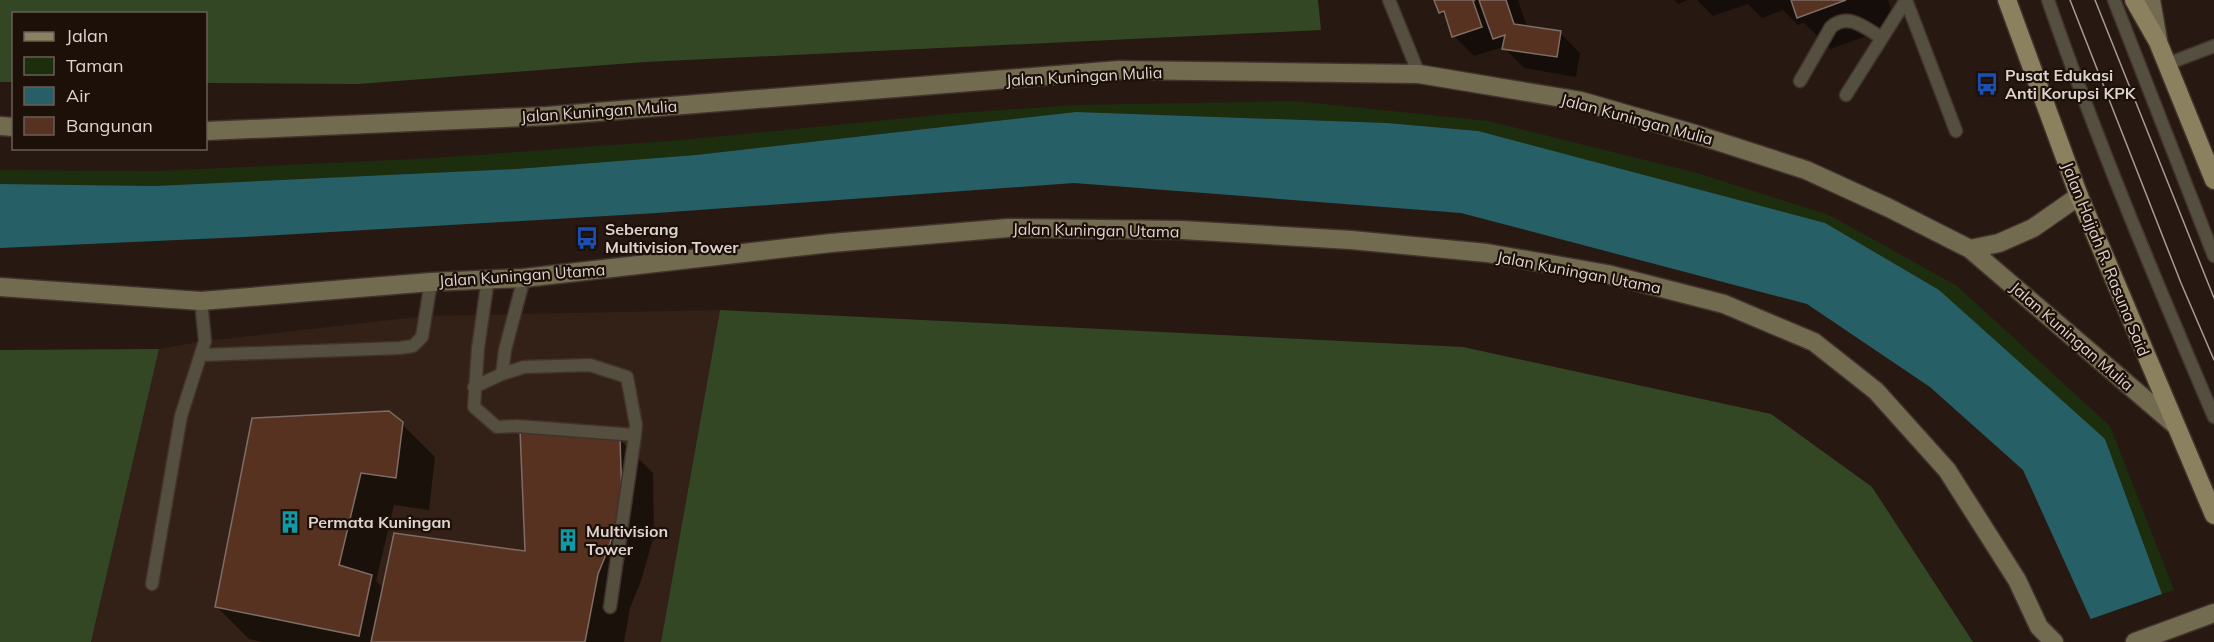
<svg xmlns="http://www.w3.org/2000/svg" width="2214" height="642" font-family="Mulish,sans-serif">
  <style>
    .built { fill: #332016 }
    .green { fill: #1d2e0e }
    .forest { fill: #344725 }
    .water { fill: #266066 }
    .pier { fill: #271912 }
    .shadow { fill: #0007 }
    .building { fill: #573221; stroke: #7f6d65; stroke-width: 1.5 }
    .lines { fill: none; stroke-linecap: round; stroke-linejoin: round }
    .lane-casing { stroke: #41332c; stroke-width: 15 }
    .secondary-casing { stroke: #41332c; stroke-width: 21 }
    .primary-casing { stroke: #41332c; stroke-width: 21 }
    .lane { stroke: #544f3e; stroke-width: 12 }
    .secondary { stroke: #736b50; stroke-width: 18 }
    .primary { stroke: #8b815e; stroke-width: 18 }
    .tram { stroke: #a69b95; stroke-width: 1.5 }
    .labels { text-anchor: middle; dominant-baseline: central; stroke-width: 4.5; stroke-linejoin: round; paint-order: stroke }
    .poi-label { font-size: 16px; font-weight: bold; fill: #ded4cf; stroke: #1d1009; text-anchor: start }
    .street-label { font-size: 16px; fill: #ded4cf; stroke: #1d1009 }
  </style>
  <rect width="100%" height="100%" fill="#271912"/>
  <path class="built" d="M720,310L661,642H91L159,349L205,341L425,316Z"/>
  <path class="green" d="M1294,101L1488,121L1697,173L1829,215L1957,286L2110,426L2174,590L2162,594L2105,439L1478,131L1387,123L1076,112L696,155L516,169L155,186L0,184V170L158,171L436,158L682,140L958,113L1078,105Z"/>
  <path class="forest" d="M0,0H1318L1321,30L645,62L358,84L206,83V14H14L13,82H0Z
    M720,310L1463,347L1771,414L1872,487L1973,642H661Z
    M159,349L91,642H0V350Z"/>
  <path class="water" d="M1076,112L1387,123L1478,131L1825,223L1939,290L2105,439L2162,594L2184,642H2101L2023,470L1930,387L1807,304L1461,213L1074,183L657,213L244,237L0,248V184L155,186L516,169L696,155Z"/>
  <path class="pier" d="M2165,593L2187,642H2097L2088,620Z"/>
  <path class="shadow" d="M1436,0H1518L1527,27L1560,33L1580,53L1576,77L1524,68L1503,47L1474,56L1454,36L1449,21L1440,12Z
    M1674,0H1688L1678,4Z
    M1697,0H1888L1896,25L1831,49L1804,23L1798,25L1783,10L1762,18L1748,4L1713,16Z
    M402,424L435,457L429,510L394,505L376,581L384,589L527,553L619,439L653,473L654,535L641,581L630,608L624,642H262L249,639L216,606Z"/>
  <path class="building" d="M1434,0H1475L1473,1L1482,27L1452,37L1444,11L1439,13Z
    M1479,0H1506L1514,24L1561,31L1557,57L1502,49L1505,35L1493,39Z
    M1791,0H1846L1797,18Z
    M389,411L403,422L396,478L361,473L339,565L372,575L359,636L215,607L252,418Z
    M520,430L620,438L622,501L609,547L598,574L585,642H371L394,533L525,551Z"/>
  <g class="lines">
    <g class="lane-casing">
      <path id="lane" d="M1389,0L1419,74
        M1906,0L1956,131
        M2048,0C2097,141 2155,279 2214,417
        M2114,0L2214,256
        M2167,64L2214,46
        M1800,81L1831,27C1849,12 1865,28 1882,38
        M1846,95L1906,0
        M524,278L505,350L502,374L524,367L590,365L627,377L636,425L635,435L610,607
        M488,279L478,348L474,407L497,427L517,426L635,435
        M202,355L400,348L413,346L422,337L431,282
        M474,387L502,374
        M152,584L181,416L205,341L201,301"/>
    </g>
    <g class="secondary-casing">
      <path id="secondary" d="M2151,0L2158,40
        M0,126L14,127
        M206,131L547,116L1119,70L1419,74L1581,101L1695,134L1806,170L1889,208L1970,249L2174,424
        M1970,249L1999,243L2033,228L2079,196
        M0,287L201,301L431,282L524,278L831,243L1008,228L1182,230L1351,240L1487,253L1607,274L1724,304L1814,342L1876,391L1947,470L2017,580L2039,627L2054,642
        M2135,642L2214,613"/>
    </g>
    <g class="primary-casing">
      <path id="primary" d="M2007,0L2079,196L2214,515
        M2134,0L2158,42L2214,180"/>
    </g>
    <use href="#lane" class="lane"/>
    <use href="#secondary" class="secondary"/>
    <use href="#primary" class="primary"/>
    <path class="tram" d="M2070,0L2181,283L2214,360
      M2095,0L2214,298"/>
  </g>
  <defs>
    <g id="bus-bare" transform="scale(1.8)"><path d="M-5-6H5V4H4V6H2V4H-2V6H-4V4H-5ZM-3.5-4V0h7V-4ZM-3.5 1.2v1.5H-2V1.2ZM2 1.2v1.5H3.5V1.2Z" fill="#1a4fb4" stroke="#1d1009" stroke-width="2.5" paint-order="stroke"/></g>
    <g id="building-bare" transform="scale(1.8)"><path d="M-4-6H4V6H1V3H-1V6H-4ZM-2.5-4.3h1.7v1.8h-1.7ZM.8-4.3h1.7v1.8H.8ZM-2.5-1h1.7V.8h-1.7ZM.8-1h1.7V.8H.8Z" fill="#0f9aa8" stroke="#1d1009" stroke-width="2.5" paint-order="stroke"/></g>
  </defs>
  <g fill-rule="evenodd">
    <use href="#bus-bare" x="1987" y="84"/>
    <use href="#bus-bare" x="587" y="238"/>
    <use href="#building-bare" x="290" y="522"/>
    <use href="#building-bare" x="568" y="540"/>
  </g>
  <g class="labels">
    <g class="poi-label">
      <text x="2005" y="75">Pusat Edukasi<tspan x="2005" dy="18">Anti Korupsi KPK</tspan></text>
      <text x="605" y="229">Seberang<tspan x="605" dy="18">Multivision Tower</tspan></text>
      <text x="308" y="522">Permata Kuningan</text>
      <text x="586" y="531">Multivision<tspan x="586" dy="18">Tower</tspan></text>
    </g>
    <g class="street-label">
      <text transform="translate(1084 76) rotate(-3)">Jalan Kuningan Mulia</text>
      <text transform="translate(599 111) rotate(-4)">Jalan Kuningan Mulia</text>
      <text transform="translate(1637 119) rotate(15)">Jalan Kuningan Mulia</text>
      <text transform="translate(1096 230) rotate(1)">Jalan Kuningan Utama</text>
      <text transform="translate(2106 259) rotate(68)">Jalan Hajjah R. Rasuna Said</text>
      <text transform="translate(1579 272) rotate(11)">Jalan Kuningan Utama</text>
      <text transform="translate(522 275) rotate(-4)">Jalan Kuningan Utama</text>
      <text transform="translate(2072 336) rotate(41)">Jalan Kuningan Mulia</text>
    </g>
  </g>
  <rect x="12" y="12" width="195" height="138" fill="#1d1009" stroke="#6a5e58" stroke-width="1.5"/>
  <rect x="24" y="32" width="30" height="9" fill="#8b815e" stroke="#6a5e58" stroke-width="1.5"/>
  <text x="66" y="42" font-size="18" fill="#ded4cf">Jalan</text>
  <rect x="24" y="57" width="30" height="18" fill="#1d2e0e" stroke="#6a5e58" stroke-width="1.5"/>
  <text x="66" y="72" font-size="18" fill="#ded4cf">Taman</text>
  <rect x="24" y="87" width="30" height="18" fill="#266066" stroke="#6a5e58" stroke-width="1.5"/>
  <text x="66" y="102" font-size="18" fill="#ded4cf">Air</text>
  <rect x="24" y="117" width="30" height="18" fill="#573221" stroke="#6a5e58" stroke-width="1.5"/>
  <text x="66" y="132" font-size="18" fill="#ded4cf">Bangunan</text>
</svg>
